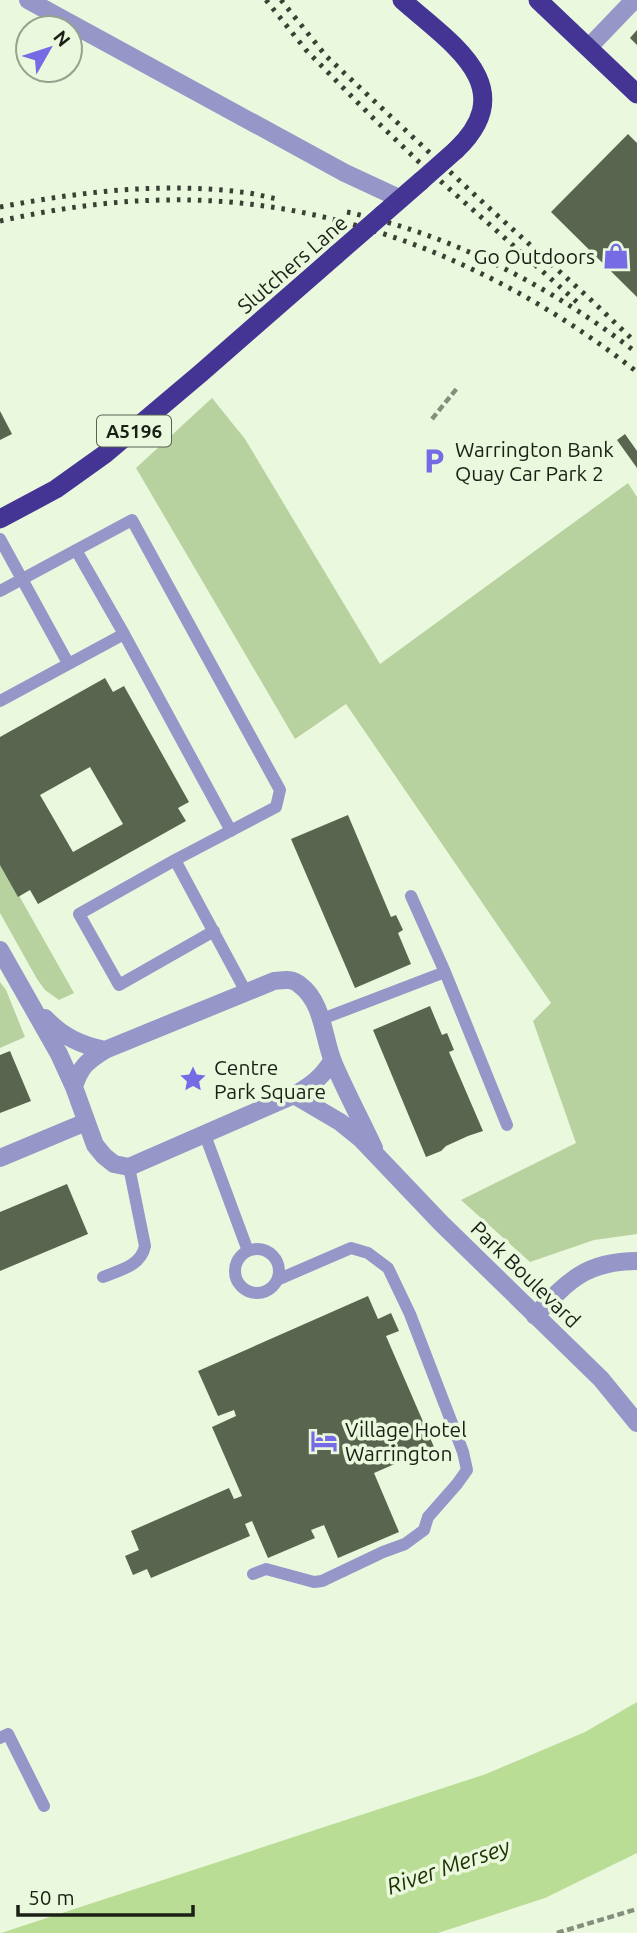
<svg xmlns="http://www.w3.org/2000/svg" width="637" height="1933" font-family="Ubuntu,sans-serif">
  <style>
    .green { fill: #b8d29f }
    .water { fill: #badd96 }
    .building { fill: #59654f; fill-rule: evenodd }
    .lines { fill: none; stroke-linecap: round; stroke-linejoin: round }
    .path { stroke: #868f7d; stroke-width: 4.5; stroke-dasharray: 7 3.5; stroke-linecap: butt }
    .service { stroke: #9696c8; stroke-width: 12 }
    .minor { stroke: #9696c8; stroke-width: 18 }
    .trunk { stroke: #443594; stroke-width: 19 }
    .rail { stroke: #3a4034; stroke-width: 5; stroke-dasharray: 3.5 7; stroke-linecap: butt }
    .trunk-bridge { stroke: #443594; stroke-width: 19 }
    .labels { text-anchor: middle; dominant-baseline: central; stroke-width: 7; stroke-linejoin: round; paint-order: stroke }
    .shield { fill: #eaf8de; stroke: #596152; stroke-width: 2 }
    .shield-label { font-size: 19px; font-weight: bold; fill: #1b2016 }
    .poi-label { font-size: 21px; fill: #1b2016; stroke: #eaf8de; text-anchor: start }
    .street-label { font-size: 21px; fill: #1b2016; stroke: #eaf8de }
    .water-label { font-size: 23px; font-style: italic; fill: #1c3100; stroke: #eaf8de }
  </style>
  <rect width="100%" height="100%" fill="#eaf8de"/>
  <path class="green" d="M212,398L245,439L380,664L628,483L637,497V1234L594,1240L530,1262L461,1200L576,1143L533,1021L551,1003L346,704L295,739L136,468Z
    M0,862L74,993L59,1000L45,990L37,979L0,913Z
    M0,982L6,990L25,1037L0,1048Z"/>
  <path class="water" d="M637,1702V1853L545,1898L438,1933H1L486,1774L585,1732Z"/>
  <path class="building" d="M637,30V45L630,38Z
    M628,134L637,143V297L551,212Z
    M0,411L12,434L0,440Z
    M625,434L637,451V468L617,440Z
    M105,678L113,692L124,686L189,802L178,808L186,821L38,904L30,890L18,897L0,865V737ZM90,767L123,824L73,852L40,795Z
    M348,815L391,917L396,915L403,930L398,933L411,964L355,988L291,839Z
    M430,1006L442,1035L447,1033L454,1050L449,1052L483,1131L468,1136L446,1146L441,1151L426,1157L373,1030Z
    M10,1051L31,1101L0,1113V1055Z
    M67,1184L88,1234L0,1271V1212Z
    M368,1296L378,1319L391,1313L399,1331L386,1336L434,1447L374,1473L399,1532L338,1558L324,1525L311,1530L315,1538L268,1558L252,1521L245,1524L250,1536L151,1578L147,1569L133,1575L125,1556L139,1550L131,1531L229,1488L234,1499L242,1496L212,1427L236,1416L234,1410L218,1416L198,1371Z"/>
  <g class="lines">
    <path class="path" d="M432,419L458,387
      M557,1933L637,1909"/>
    <path class="service" d="M0,539L68,663
      M76,550L124,634
      M0,591L132,520L280,790L276,807L175,860L246,992
      M0,701L124,634L231,831
      M175,860L79,914L119,985L214,931
      M445,972L507,1125
      M322,1019L445,972L411,896
      M205,1135L248,1251
      M235 1271a22 22 0 1 1 44 0a22 22 0 1 1-44 0Z
      M103,1277C120,1270 141,1266 145,1246L129,1167
      M253,1574L266,1569L314,1582L322,1581L383,1552L405,1544L424,1530L428,1517L457,1484L467,1470L463,1452L410,1314L388,1268L368,1253L351,1248L277,1280
      M0,1738L8,1734L44,1806"/>
    <path class="minor" d="M28,0L345,173L401,199
      M589,47L634,0
      M0,950L59,1054L74,1087L95,1145L104,1156L114,1164L129,1167L294,1095C311,1086 322,1077 332,1061
      M45,1018C63,1037 81,1045 105,1050
      M74,1087C80,1067 87,1061 105,1050L274,981C284,980 292,978 300,985C324,1003 323,1039 334,1064C346,1092 361,1120 374,1148
      M294,1095L340,1122L361,1139L441,1223L601,1379L637,1423
      M0,1158L86,1122
      M535,1316C568,1281 586,1261 637,1261"/>
    <path class="trunk" d="M402,0C449,42 523,86 456,150
      M538,0L637,94
      M382,215L421,181
      M0,519L56,489L105,454L201,373L336,255"/>
    <path class="rail" d="M266,0L306,50L371,116L419,162L577,302
      M281,0L326,56L477,197L590,299L632,339
      M0,207C79,192 161,182 241,192C253,193 266,197 278,199
      M347,212C453,235 552,287 637,353
      M0,221C54,209 108,201 163,200C336,196 503,266 637,372"/>
    <path class="trunk-bridge" d="M421,181L456,150
      M336,255L382,215"/>
  </g>
  <defs>
    <g id="shop-bare" transform="scale(2.1)"><path d="M-5-2.5h2.3a2.7 3.5 0 0 1 5.4 0H5L5.5 6h-11ZM-1.5-2.5h3a1.5 2.3 0 0 0-3 0Z" fill="#776ae5" stroke="#eaf8de" stroke-width="2.5" paint-order="stroke"/></g>
    <g id="parking-bare" transform="scale(2.1)"><path d="M-3.5-5.5H1a3.5 3.5 0 0 1 0 7H-1V5.5H-3.5ZM-1-3.4V-.6H.8a1.4 1.4 0 0 0 0-2.8Z" fill="#776ae5" stroke="#eaf8de" stroke-width="2.5" paint-order="stroke"/></g>
    <g id="sight-bare" transform="scale(2.1)"><path d="M0-6L1.8-2.2L6-1.7L2.9 1.2L3.7 5.4L0 3.3L-3.7 5.4L-2.9 1.2L-6-1.7L-1.8-2.2Z" fill="#776ae5" stroke="#eaf8de" stroke-width="2.5" paint-order="stroke"/></g>
    <g id="hotel-bare" transform="scale(2.1)"><path d="M-6-4.5h1.5V1H6V5H4.5V3h-9V5H-6ZM-4 0a1.8 1.8 0 1 1 3.6 0ZM.5 0V-2.5h3Q6-2.5 6 0Z" fill="#776ae5" stroke="#eaf8de" stroke-width="2.5" paint-order="stroke"/></g>
  </defs>
  <g fill-rule="evenodd">
    <use href="#shop-bare" x="616" y="256"/>
    <use href="#parking-bare" x="434" y="461"/>
    <use href="#sight-bare" x="193" y="1079"/>
    <use href="#hotel-bare" x="324" y="1441"/>
  </g>
  <g class="labels">
    <rect class="shield" x="97" y="415.5" width="74" height="31" rx="5"/>
    <g class="shield-label">
      <text x="134" y="431">A5196</text>
    </g>
    <g class="poi-label">
      <text x="595" y="256" text-anchor="end">Go Outdoors</text>
      <text x="455" y="449">Warrington Bank<tspan x="455" dy="24">Quay Car Park 2</tspan></text>
      <text x="214" y="1067">Centre<tspan x="214" dy="24">Park Square</tspan></text>
      <text x="345" y="1429">Village Hotel<tspan x="345" dy="24">Warrington</tspan></text>
    </g>
    <g class="street-label">
      <text transform="translate(292 264) rotate(-41)">Slutchers Lane</text>
      <text transform="translate(526 1274) rotate(44)">Park Boulevard</text>
    </g>
    <g class="water-label">
      <text transform="translate(448 1866) rotate(-19)">River Mersey</text>
    </g>
  </g>
  <g transform="translate(49 49) rotate(51)"><circle r="33" fill="#eaf8de" stroke="#97a28e" stroke-width="2"/>
  <path d="M0-5L12 26L0 18L-12 26Z" fill="#776ae5"/>
  <text y="-10" font-size="19" font-weight="bold" text-anchor="middle" fill="#1b2016">N</text>
  </g>
  <path d="M18 1905v10h175v-10" fill="none" stroke="#1b2016" stroke-width="3.5"/>
  <text x="28" y="1905" font-size="21" fill="#1b2016" stroke="#eaf8de" stroke-width="5" paint-order="stroke">50 m</text>
</svg>
